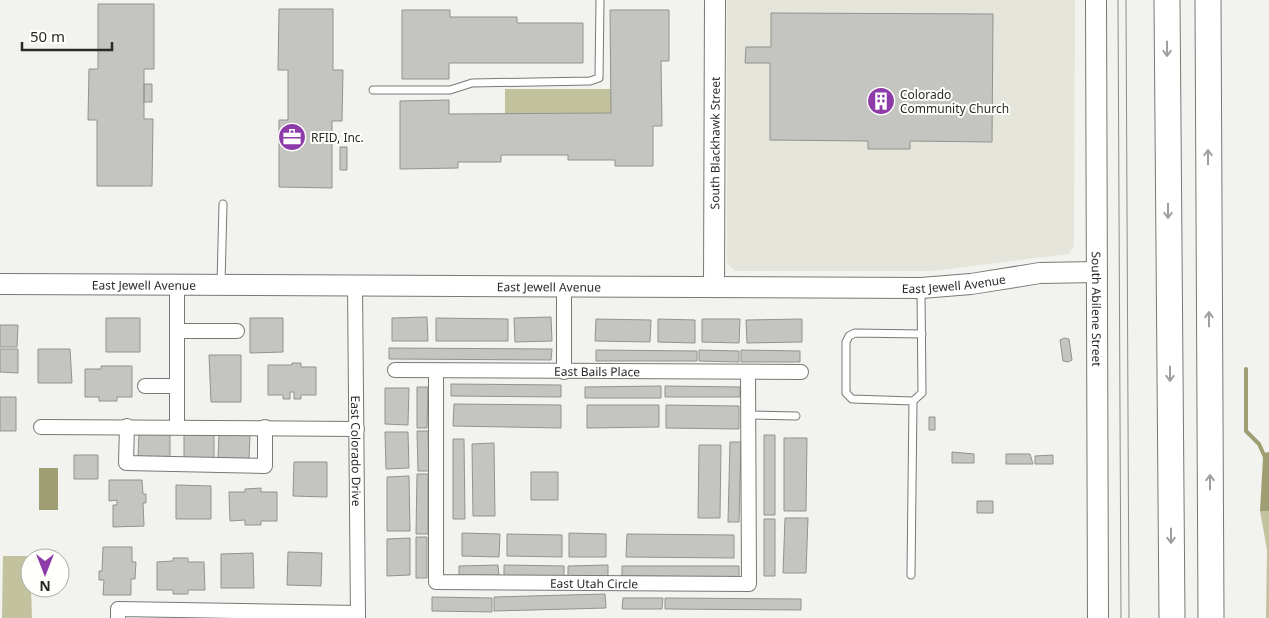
<svg xmlns="http://www.w3.org/2000/svg" width="1269" height="618" font-family="'Noto Sans',sans-serif">
  <style>
    .built { fill: #e5e5db }
    .green { fill: #c3c29e }
    .water { fill: #9f9e72 }
    .lines { fill: none; stroke-linecap: round; stroke-linejoin: round }
    .stream { stroke: #9f9e72; stroke-width: 4 }
    .building { fill: #c4c4c1; stroke: #92928f }
    .lane-casing { stroke: #787875; stroke-width: 9 }
    .street-casing { stroke: #787875; stroke-width: 16 }
    .secondary-casing { stroke: #787875; stroke-width: 22 }
    .highway-casing { stroke: #787875; stroke-width: 27 }
    .lane { stroke: #fff; stroke-width: 7 }
    .street { stroke: #fff; stroke-width: 14 }
    .secondary { stroke: #fff; stroke-width: 20 }
    .highway { stroke: #fff; stroke-width: 25 }
    .tram { stroke: #8d8d8a; stroke-width: 1 }
    .oneway { stroke: #9f9f9f }
    .labels { text-anchor: middle; dominant-baseline: central; stroke-width: 4; stroke-linejoin: round; paint-order: stroke }
    .poi-label { font-size: 12px; fill: #2a2a29; stroke: #fffffc; text-anchor: start }
    .street-label { font-size: 12px; fill: #2a2a29; stroke: #fffffc }
  </style>
  <rect width="100%" height="100%" fill="#f2f2ee"/>
  <path class="built" d="M727,0H1075L1074,246L1068,254L934,271H735L727,263Z"/>
  <path class="green" d="M505,89H611V113L505,114Z
    M1260,511H1269V618H1266L1267,550Z
    M3,556H33L30,558L32,618H2Z"/>
  <path class="water" d="M1269,452V511H1260L1263,458L1264,453Z
    M39,468H58V510H39Z"/>
  <g class="lines">
    <path class="stream" d="M1246,369V431L1259,444L1269,466"/>
  </g>
  <path class="building" d="M98,4H154V69H144V119H153L152,186H97V120H88L89,69H98Z
    M279,9H333V70H343L342,121H332V188L279,187V120H288V70H278Z
    M402,10H450V17H517V23H583V63H449V79H402Z
    M610,10H669V61H661L662,126H653V166H615V160H568V155H501V162H458V168L400,169V101L449,100V114L611,113Z
    M771,13L993,14L992,142L910,141V149H868V141L770,140V63H745L746,47H771Z
    M144,84H152V102H144Z
    M340,147H347V170H340Z
    M427,317L428,341H392V318Z
    M551,317L552,341L515,342L514,318Z
    M106,318H140V352H106Z
    M250,318H283V352L250,353Z
    M436,318L508,319V341H436Z
    M596,319L651,320L650,342L595,341Z
    M658,319L695,320V343L658,342Z
    M702,319H740L739,343L702,342Z
    M802,319V342L747,343L746,320Z
    M0,325H18L17,347H0Z
    M1064,338L1069,339L1072,360L1068,362L1063,361L1060,340Z
    M389,348L552,349L551,360L389,359Z
    M0,349H18V373L0,372Z
    M38,349H70L72,383H38Z
    M596,350L697,351V361H596Z
    M699,350L739,351V362L699,361Z
    M741,350L800,351V362H741Z
    M209,355H241V402H211Z
    M292,363H301V367H316V395H301V399H294V392H290V399H283V395H268V365H292Z
    M101,366H132V397H117V401H99V397H85V369H101Z
    M451,384L561,385V397L451,396Z
    M661,386V398H585V387Z
    M665,386L740,387V397H665Z
    M417,387H428L427,428H417Z
    M385,388H409L408,425L385,424Z
    M0,397H16V431H0Z
    M454,404L561,405V428L453,426Z
    M587,405H659V427L587,428Z
    M666,405L739,406V429L666,428Z
    M929,417H935V430H929Z
    M417,431H428L429,471H418Z
    M385,432H408L409,468L386,469Z
    M139,433L170,434V458L138,457Z
    M184,434L214,435V458H184Z
    M219,434L250,435L249,459L218,458Z
    M764,435H775V515H764Z
    M784,438H807L806,511H784Z
    M453,439H464L465,519H453Z
    M730,442H741L739,522H728Z
    M494,443L495,516H473L472,444Z
    M699,445H721L720,518H698Z
    M952,452L974,454V463H952Z
    M1006,454H1030L1033,464H1006Z
    M74,455H98V479H74Z
    M1053,455V464H1035V456Z
    M294,462H327V497L293,496Z
    M531,472H558V500H531Z
    M417,474H428V534H416Z
    M409,476L410,531H387V477Z
    M109,480H142L143,494H146V503H143L144,526L113,527V505H117V500L109,501Z
    M176,485L211,486V519H176Z
    M261,488V492H277V521H261V525H245V520L230,521L229,492H245V489Z
    M977,501H993V513H977Z
    M785,518H808L806,573H783Z
    M764,519H775V576H764Z
    M462,533L500,534L499,557L462,556Z
    M569,533L606,534V557H569Z
    M507,534L562,535V557L507,556Z
    M627,534L734,535V558L626,557Z
    M416,537H427V578H416Z
    M410,538V575L387,576V539Z
    M103,547H132V562H136L135,579H131V595H103L104,580H99V571H102Z
    M288,552L322,553L321,586L287,585Z
    M253,553L254,588H221V554Z
    M173,558H188V562H204L205,590H188V594H173V590H157V562L173,561Z
    M498,565L499,576L459,577V566Z
    M504,565L564,566V576H504Z
    M608,565V576L568,577V566Z
    M622,566H739V577L622,576Z
    M605,594L606,608L494,611V597Z
    M432,597L492,598V612L432,611Z
    M623,598H663L662,609H622Z
    M665,598L801,599V610L665,609Z"/>
  <g class="lines">
    <g class="lane-casing">
      <path id="lane" d="M373,90H450L472,83L590,81L599,78L600,0
        M221,284L223,204
        M913,401L852,399L846,393V342L849,336L855,333L922,334
        M748,415L796,416
        M911,575L913,401L922,393L921,291"/>
    </g>
    <g class="street-casing">
      <g id="street">
        <path d="M177,284V331"/>
        <path id="s1" d="M355,285L358,618"/>
        <path id="s2" d="M395,370L801,372"/>
        <path id="s3" d="M436,371V582L749,584L748,372"/>
        <path d="M564,372V286"/>
        <path d="M145,386H177"/>
        <path d="M127,426L126,463L265,466V427"/>
        <path d="M177,426V331H237"/>
        <path d="M41,427L357,429"/>
        <path d="M118,618V609L358,613"/>
      </g>
    </g>
    <g class="secondary-casing">
      <g id="secondary">
        <path id="s4" d="M1096,0L1098,618"/>
        <path id="s5" d="M0,284L921,288L971,284L1040,273L1097,272"/>
        <path id="s6" d="M714,287L715,0"/>
      </g>
    </g>
    <g class="highway-casing">
      <path id="highway" d="M1167,0L1172,618
        M1208,0L1211,618"/>
    </g>
    <use href="#lane" class="lane"/>
    <use href="#street" class="street"/>
    <use href="#secondary" class="secondary"/>
    <use href="#highway" class="highway"/>
    <path class="tram" d="M1118,0L1121,618
      M1126,0L1129,618"/>
  </g>
  <defs><path id="oneway-shaft" d="M-6 0H5M1.5-3L5.5 0L1.5 3" fill="none" stroke-width="1.6" stroke-linecap="round" stroke-linejoin="round" transform="scale(1.25)"/></defs>
  <g class="oneway">
    <use href="#oneway-shaft" transform="translate(1167 49) rotate(90)"/>
    <use href="#oneway-shaft" transform="translate(1208 157) rotate(-90)"/>
    <use href="#oneway-shaft" transform="translate(1168 211) rotate(90)"/>
    <use href="#oneway-shaft" transform="translate(1209 319) rotate(-90)"/>
    <use href="#oneway-shaft" transform="translate(1170 374) rotate(90)"/>
    <use href="#oneway-shaft" transform="translate(1210 482) rotate(-90)"/>
    <use href="#oneway-shaft" transform="translate(1171 536) rotate(90)"/>
  </g>
  <defs>
    <g id="building-disc" transform="scale(1.4375)"><circle r="9.5" fill="#8d3ba9" stroke="#fffffc"/><path d="M-4-6H4V6H1V3H-1V6H-4ZM-2.5-4.3h1.7v1.8h-1.7ZM.8-4.3h1.7v1.8H.8ZM-2.5-1h1.7V.8h-1.7ZM.8-1h1.7V.8H.8Z" fill="#fff"/></g>
    <g id="office-disc" transform="scale(1.4375)"><circle r="9.5" fill="#8d3ba9" stroke="#fffffc"/><path d="M-6-3h4V-5.5h4V-3h4V5H-6ZM-1-4.5V-3h2v-1.5ZM-6 0V1H6V0Z" fill="#fff"/></g>
  </defs>
  <g fill-rule="evenodd">
    <use href="#building-disc" x="881" y="101"/>
    <use href="#office-disc" x="292" y="137"/>
  </g>
  <g class="labels">
    <g class="poi-label">
      <text x="900" y="94">Colorado<tspan x="900" dy="14">Community Church</tspan></text>
      <text x="311" y="137">RFID, Inc.</text>
    </g>
    <g class="street-label">
      <text stroke="none"><textPath href="#s6" startOffset="144">South Blackhawk Street</textPath></text>
      <text stroke="none"><textPath href="#s5" startOffset="954">East Jewell Avenue</textPath></text>
      <text stroke="none"><textPath href="#s5" startOffset="144">East Jewell Avenue</textPath></text>
      <text stroke="none"><textPath href="#s5" startOffset="549">East Jewell Avenue</textPath></text>
      <text stroke="none"><textPath href="#s4" startOffset="309">South Abilene Street</textPath></text>
      <text stroke="none"><textPath href="#s2" startOffset="202">East Bails Place</textPath></text>
      <text stroke="none"><textPath href="#s1" startOffset="166">East Colorado Drive</textPath></text>
      <text stroke="none"><textPath href="#s3" startOffset="369">East Utah Circle</textPath></text>
    </g>
  </g>
  <g transform="translate(45 573) rotate(180)"><circle r="24" fill="#fffffc" stroke="#aaaaa8"/>
  <path d="M0-4L9 19L0 12L-9 19Z" fill="#8d3ba9"/>
  <text y="-8" font-size="14" font-weight="bold" text-anchor="middle" fill="#2a2a29">N</text>
  </g>
  <path d="M22 42v8h90v-8" fill="none" stroke="#2a2a29" stroke-width="2.5"/>
  <text x="30" y="42" font-size="15" fill="#2a2a29" stroke="#fffffc" stroke-width="4" paint-order="stroke">50 m</text>
</svg>
